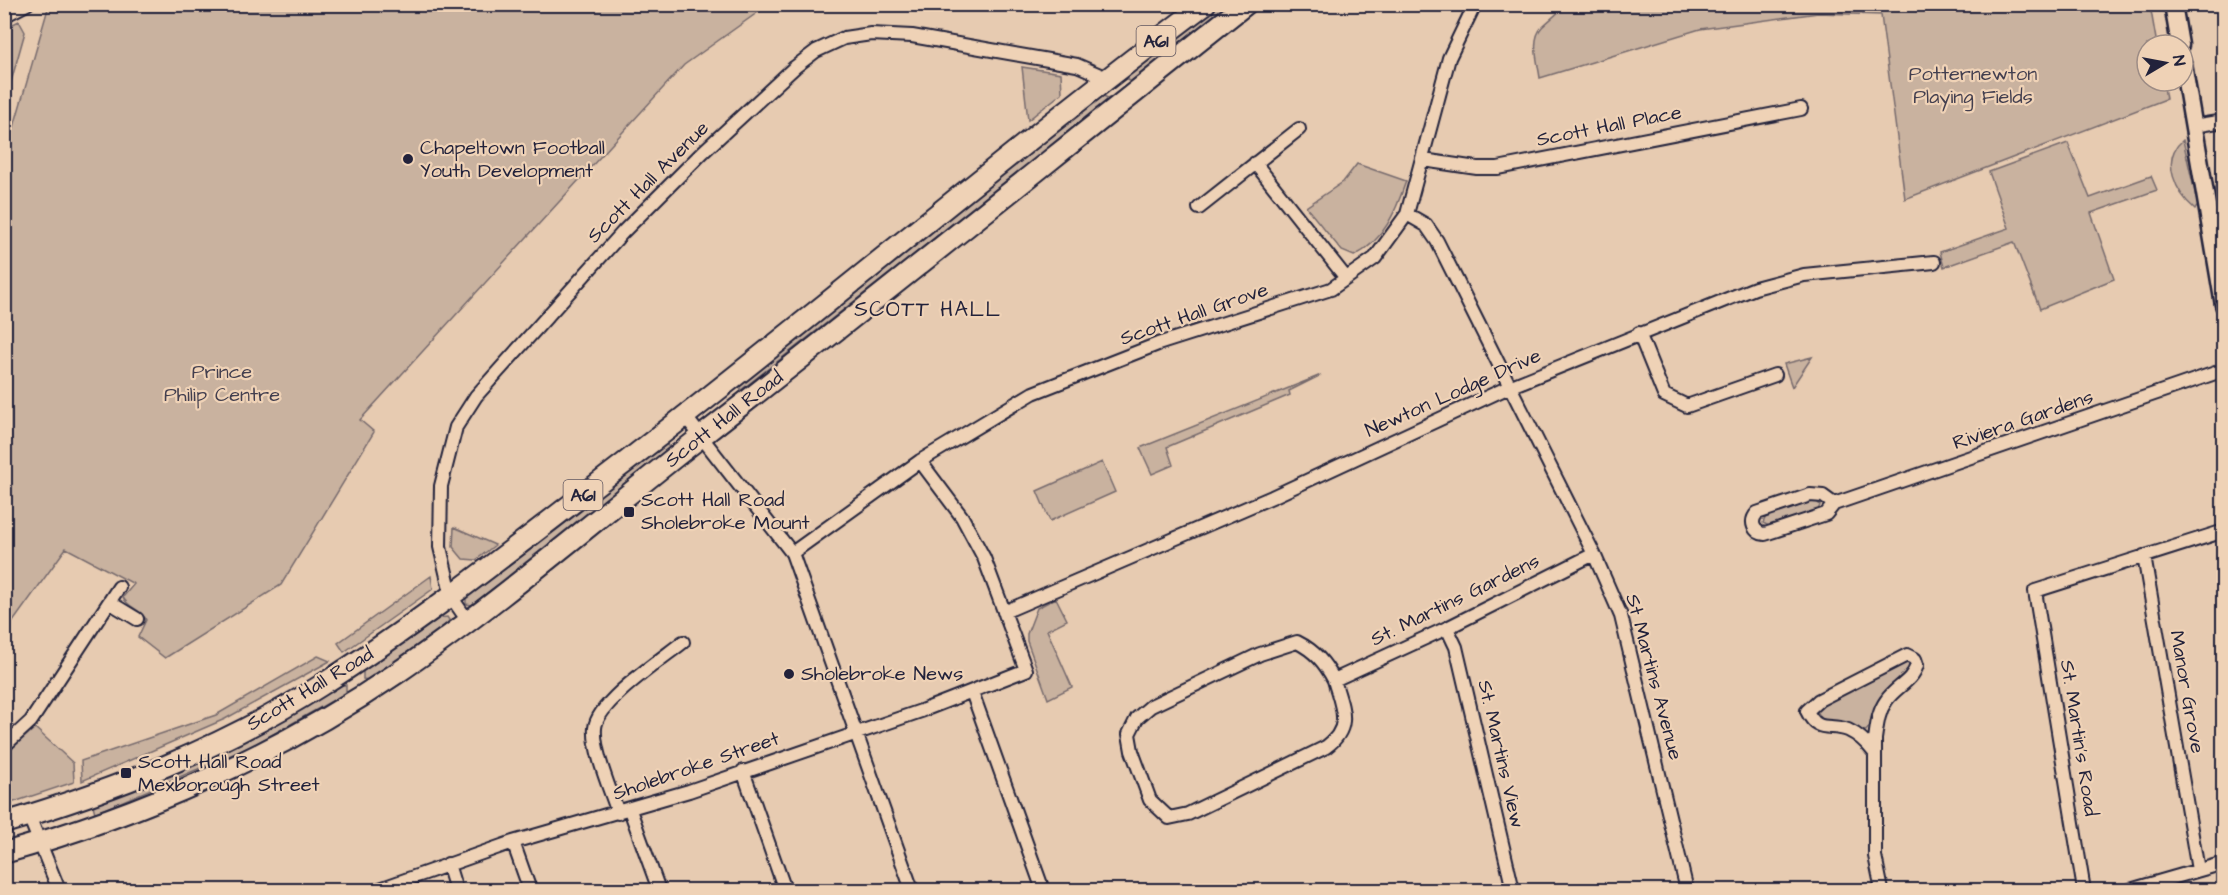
<svg xmlns="http://www.w3.org/2000/svg" width="2228" height="895" font-family="'Architects Daughter',sans-serif">
  <style>
    .green { fill: #c9b29f; stroke: #766a6d; stroke-width: 1.5 }
    .lines { fill: none; stroke-linecap: round; stroke-linejoin: round }
    .minor-casing { stroke: #22223b; stroke-width: 16 }
    .secondary-casing { stroke: #22223b; stroke-width: 21 }
    .trunk-casing { stroke: #22223b; stroke-width: 24 }
    .minor { stroke: #efd2b6; stroke-width: 12 }
    .secondary { stroke: #efd2b6; stroke-width: 16 }
    .trunk { stroke: #efd2b6; stroke-width: 20 }
    .poi-dot { fill: #22223b; stroke: #efd2b6; stroke-width: 2 }
    .labels { text-anchor: middle; dominant-baseline: central; stroke-width: 4.5; stroke-linejoin: round; paint-order: stroke }
    .shield { fill: #efd2b6; stroke: #605760; stroke-width: 1.5 }
    .shield-label { font-size: 18px; font-weight: bold; fill: #22223b }
    .park-label { font-size: 20px; fill: #433f4f; stroke: #efd2b6 }
    .street-label { font-size: 20px; fill: #22223b; stroke: #efd2b6 }
    .poi-label { font-size: 20px; fill: #22223b; stroke: #efd2b6; text-anchor: start }
    .neighbourhood-label { font-size: 21px; letter-spacing: 1.5px; fill: #22223b; stroke: #efd2b6 }
  </style>
  <rect width="100%" height="100%" fill="#e7cbb1"/>
  <filter id="ink" filterUnits="userSpaceOnUse"><feTurbulence type="fractalNoise" baseFrequency=".0167" numOctaves="2"/><feDisplacementMap in="SourceGraphic" scale="12" xChannelSelector="R" yChannelSelector="G"/><feConvolveMatrix kernelMatrix="1 2 1 2 8 2 1 2 1" color-interpolation-filters="sRGB"/></filter>
  <g filter="url(#ink)">
    <path class="green" d="M1566,4L2150,5L2157,45H2147V81H2163L2166,99L1905,199L1881,15L1818,13L1700,29L1540,78C1538,62 1530,40 1542,27C1550,19 1558,14 1566,4Z
      M49,5V4L768,5L684,65L360,420L374,432L281,585L165,658L138,637L146,620C142,609 127,608 123,597L134,584L66,548L5,633V150L7,151Z
      M1216,5H1231L1132,83L1127,80V75Z
      M19,21L25,32L5,103V28Z
      M1022,67L1061,73L1062,93L1028,120Z
      M1101,95L1108,98L1106,104L741,390L737,384Z
      M2183,140L2198,206L2195,209C2177,194 2159,160 2183,140Z
      M2068,143L2090,198L2151,176L2157,190L2091,213L2114,279L2040,309L2014,242L1944,267L1940,252L2009,228L1989,172Z
      M1357,164L1406,181C1396,211 1384,241 1354,256L1342,251L1306,207L1343,182Z
      M1812,357L1792,387L1784,364Z
      M1321,375L1289,391L1290,395L1167,447L1173,465L1152,474L1140,448Z
      M665,441L669,448L472,605L466,604V597Z
      M1102,462L1115,492L1050,521L1037,491Z
      M1816,501L1820,505L1818,511L1771,527L1763,523L1766,516Z
      M454,527L495,545L476,560L463,559L453,547Z
      M431,576L433,589L344,652L338,643Z
      M1056,598L1067,620L1047,630L1072,687L1048,699L1027,641V634L1037,608Z
      M447,617L449,620L446,626L369,680L363,679V671L440,618Z
      M318,656L330,661L225,719L82,781L81,761L216,715Z
      M1902,661L1909,662L1910,670L1866,731L1823,721L1815,708Z
      M340,685H346V693L252,746L95,813L93,805C177,772 262,732 340,685Z
      M35,728L73,763L74,782L5,805V755Z"/>
    <g class="lines">
      <g class="minor-casing">
        <path id="minor" d="M4,16L27,4
          M2193,126L2224,121
          M1423,160L1477,168H1498L1801,109
          M1255,163L1346,278
          M1199,208L1299,129
          M1407,214L1426,225L1437,241L1594,554L1621,616L1687,890
          M1639,333L1664,395L1687,406L1775,375
          M685,416L792,553L912,890
          M1834,504L1823,496L1810,495L1757,513C1749,522 1754,533 1765,534L1826,514L1834,504L2224,370
          M792,553L920,461L1033,393L1158,344L1331,289L1375,258L1407,214L1449,58L1475,4
          M2144,556L2198,870
          M109,602L137,619
          M1004,612L1272,497L1509,387L1755,288L1804,275L1934,262
          M468,621L452,598L440,547L441,486L456,427L476,396L623,232L703,152L795,67L816,51L844,38L871,34L912,36L1077,65L1107,78
          M1447,628L1456,647L1513,890
          M1334,680C1325,663 1315,651 1297,642L1260,654L1151,706L1137,718L1129,734L1132,751L1150,800L1169,818L1188,814L1326,747C1353,727 1342,708 1334,680L1447,628L1594,554
          M972,692L1043,890
          M4,746L31,721L119,587
          M1874,752C1867,743 1859,735 1848,730C1828,723 1818,734 1807,711L1819,700L1907,655L1915,659L1917,665C1912,682 1895,687 1886,701C1878,712 1877,726 1875,739V856L1882,890
          M743,771L785,890
          M630,810L659,890
          M618,813C611,791 593,751 595,728C597,702 662,659 683,642
          M29,816L59,890
          M513,842L530,890
          M448,864L456,890
          M377,890L513,842L689,791L921,711L1026,670L984,558L962,517L920,461
          M2084,890L2035,591L2224,531
          M2130,890L2224,863"/>
      </g>
      <g class="secondary-casing">
        <path id="secondary" d="M2173,4L2180,45
          M2183,64L2224,305"/>
      </g>
      <g class="trunk-casing">
        <path id="trunk" d="M4,823C114,790 223,748 320,686C426,619 523,541 622,465C818,314 1007,153 1205,4
          M4,853C142,814 279,754 397,673C502,601 598,517 698,439C882,296 1063,149 1246,4"/>
      </g>
      <use href="#minor" class="minor"/>
      <use href="#secondary" class="secondary"/>
      <use href="#trunk" class="trunk"/>
    </g>
  </g>
  <g class="poi-dot">
    <circle cx="408" cy="159" r="6"/>
    <rect x="623" y="506" width="12" height="12" rx="3"/>
    <circle cx="789" cy="674" r="6"/>
    <rect x="120" y="767" width="12" height="12" rx="3"/>
  </g>
  <g class="labels">
    <g class="shield">
      <rect x="1136.5" y="26" width="39" height="30" rx="4.5"/>
      <rect x="563.5" y="480" width="39" height="30" rx="4.5"/>
    </g>
    <g class="shield-label">
      <text x="1156" y="41">A61</text>
      <text x="583" y="495">A61</text>
    </g>
    <g class="park-label">
      <text x="1973" y="74">Potternewton<tspan x="1973" dy="23">Playing Fields</tspan></text>
      <text x="222" y="372">Prince<tspan x="222" dy="23">Philip Centre</tspan></text>
    </g>
    <g class="street-label">
      <text transform="translate(1609 126) rotate(-11)">Scott Hall Place</text>
      <text transform="translate(648 182) rotate(-45)">Scott Hall Avenue</text>
      <text transform="translate(1194 314) rotate(-19)">Scott Hall Grove</text>
      <text transform="translate(1453 393) rotate(-24)">Newton Lodge Drive</text>
      <text transform="translate(724 419) rotate(-38)">Scott Hall Road</text>
      <text transform="translate(2023 420) rotate(-19)">Riviera Gardens</text>
      <text transform="translate(1455 600) rotate(-26)">St. Martins Gardens</text>
      <text transform="translate(1654 677) rotate(75)">St Martins Avenue</text>
      <text transform="translate(310 689) rotate(-31)">Scott Hall Road</text>
      <text transform="translate(2187 692) rotate(80)">Manor Grove</text>
      <text transform="translate(2079 738) rotate(81)">St. Martin's Road</text>
      <text transform="translate(1501 754) rotate(77)">St. Martins View</text>
      <text transform="translate(696 766) rotate(-19)">Sholebroke Street</text>
    </g>
    <g class="poi-label">
      <text x="420" y="148">Chapeltown Football<tspan x="420" dy="23">Youth Development</tspan></text>
      <text x="641" y="500">Scott Hall Road<tspan x="641" dy="23">Sholebroke Mount</tspan></text>
      <text x="801" y="674">Sholebroke News</text>
      <text x="138" y="762">Scott Hall Road<tspan x="138" dy="23">Mexborough Street</tspan></text>
    </g>
    <g class="neighbourhood-label">
      <text x="928" y="309">SCOTT HALL</text>
    </g>
  </g>
  <rect width="2228" height="895" fill="none" stroke="#efd2b6" stroke-width="24"/>
  <rect x="12" y="12" width="2204" height="871" fill="none" stroke="#22223b" stroke-width="2" filter="url(#ink)"/>
  <g transform="translate(2165 63) rotate(80)"><circle r="28" fill="#efd2b6" stroke="#9d8c85" stroke-width="1.5"/>
  <path d="M0-4.5L10 22L0 15L-10 22Z" fill="#22223b"/>
  <text y="-9" font-size="16" font-weight="bold" text-anchor="middle" fill="#22223b">N</text>
  </g>
</svg>
